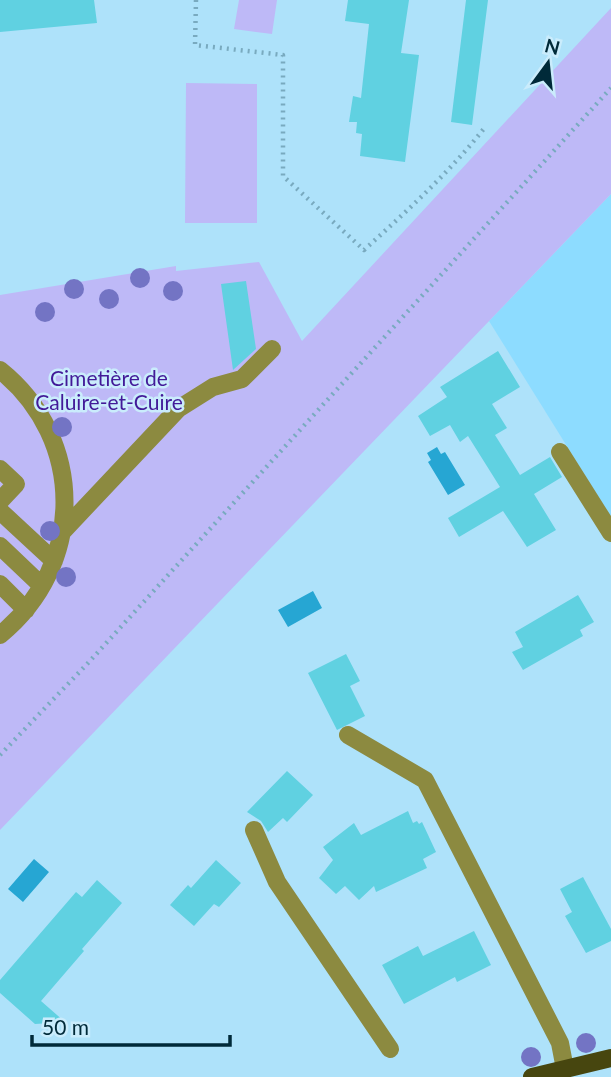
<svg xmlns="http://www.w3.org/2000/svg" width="611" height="1077" font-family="Lato,sans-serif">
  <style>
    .built { fill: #8ddcff }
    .green { fill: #beb9f7 }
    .water { fill: #26a6d3 }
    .building { fill: #60d1e1 }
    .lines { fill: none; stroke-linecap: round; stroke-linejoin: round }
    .path { stroke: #79aabf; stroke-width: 4.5; stroke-dasharray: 2 5; stroke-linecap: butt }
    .minor { stroke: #8c8a40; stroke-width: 18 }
    .major { stroke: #47460f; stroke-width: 18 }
    .tree { fill: #7374c4 }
    .labels { text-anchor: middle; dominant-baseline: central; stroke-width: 5; stroke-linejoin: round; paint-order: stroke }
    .park-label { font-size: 21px; fill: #421a98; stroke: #caecfc }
  </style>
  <rect width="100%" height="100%" fill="#aee2fa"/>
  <path class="built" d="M611,194V517L489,321Z"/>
  <path class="green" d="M239,0H277L272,34L234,29Z
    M611,8V194L0,830V295L176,266V271L259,262L302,341Z
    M186,83L257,84V223H185Z"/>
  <path class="water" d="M437,447L441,454L445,452L465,485L448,495L428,462L431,460L427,453Z
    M313,591L322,608L288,627L278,610Z
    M34,859L49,872L23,902L8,889Z"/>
  <path class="building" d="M0,0H94L97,23L0,32Z
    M348,0H409L401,53L419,55L405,162L360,156L362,134L356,133L357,122H349L353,96L361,98L369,24L345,21Z
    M466,0H488L472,125L451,122Z
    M246,281L256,349L233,370L221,284Z
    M498,351L520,387L492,404L507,428L495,435L520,475L550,457L562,477L534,494L556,530L527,547L503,511L459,537L448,518L500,487L468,436L460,442L450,425L430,436L418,416L447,397L440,387Z
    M578,595L594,622L580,630L583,636L523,670L512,652L523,647L515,632Z
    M346,654L360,681L350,686L365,716L337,730L308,673Z
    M287,771L313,795L287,822L283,818L268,832L261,821L247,812Z
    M408,811L413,823L417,821L419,824L422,822L436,852L423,859L427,868L376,892L374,886L359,900L345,886L336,894L319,878L333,860L323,847L354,823L361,835Z
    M216,860L241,883L219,907L214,904L194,926L170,905L188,885L191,888Z
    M583,877L611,929V941L586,953L565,916L572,912L560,889Z
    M97,880L122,903L82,949L84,951L41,1001L65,1022L35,1024L0,993V980L76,892L82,897Z
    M474,931L491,965L457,982L455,977L404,1004L382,965L418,946L423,956Z"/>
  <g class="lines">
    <path class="path" d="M196,0L195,45L283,55V176L364,250C407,211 450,172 486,126
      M0,755L89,662L611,88"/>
    <path class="minor" d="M0,370C86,439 86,565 0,635
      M560,452L611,533
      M0,469L16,484L0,501
      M0,511L54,561
      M63,531L178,409L213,387L242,379L272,349
      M0,546L42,586
      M0,584L26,610
      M348,735L425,780L560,1043L565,1069
      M254,830L277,882L390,1049"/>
    <path class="major" d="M532,1077L611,1058"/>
  </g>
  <g class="tree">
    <circle cx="140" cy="278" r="10"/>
    <circle cx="74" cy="289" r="10"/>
    <circle cx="173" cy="291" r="10"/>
    <circle cx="109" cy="299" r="10"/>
    <circle cx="45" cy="312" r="10"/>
    <circle cx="62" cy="427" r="10"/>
    <circle cx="50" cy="531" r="10"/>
    <circle cx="66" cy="577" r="10"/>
    <circle cx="586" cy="1043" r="10"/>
    <circle cx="531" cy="1057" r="10"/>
  </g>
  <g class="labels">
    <g class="park-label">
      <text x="109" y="377">Cimetière de<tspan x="109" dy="24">Caluire-et-Cuire</tspan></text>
    </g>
  </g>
  <g transform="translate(548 63) rotate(15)" stroke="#caecfc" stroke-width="5" paint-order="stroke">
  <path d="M0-5L12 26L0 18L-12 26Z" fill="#002a39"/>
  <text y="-10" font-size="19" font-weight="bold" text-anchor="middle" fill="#002a39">N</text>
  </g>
  <path d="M32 1035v10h198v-10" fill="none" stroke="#002a39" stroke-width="3.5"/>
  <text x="42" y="1035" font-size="21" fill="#002a39" stroke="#caecfc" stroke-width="5" paint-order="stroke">50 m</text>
</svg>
